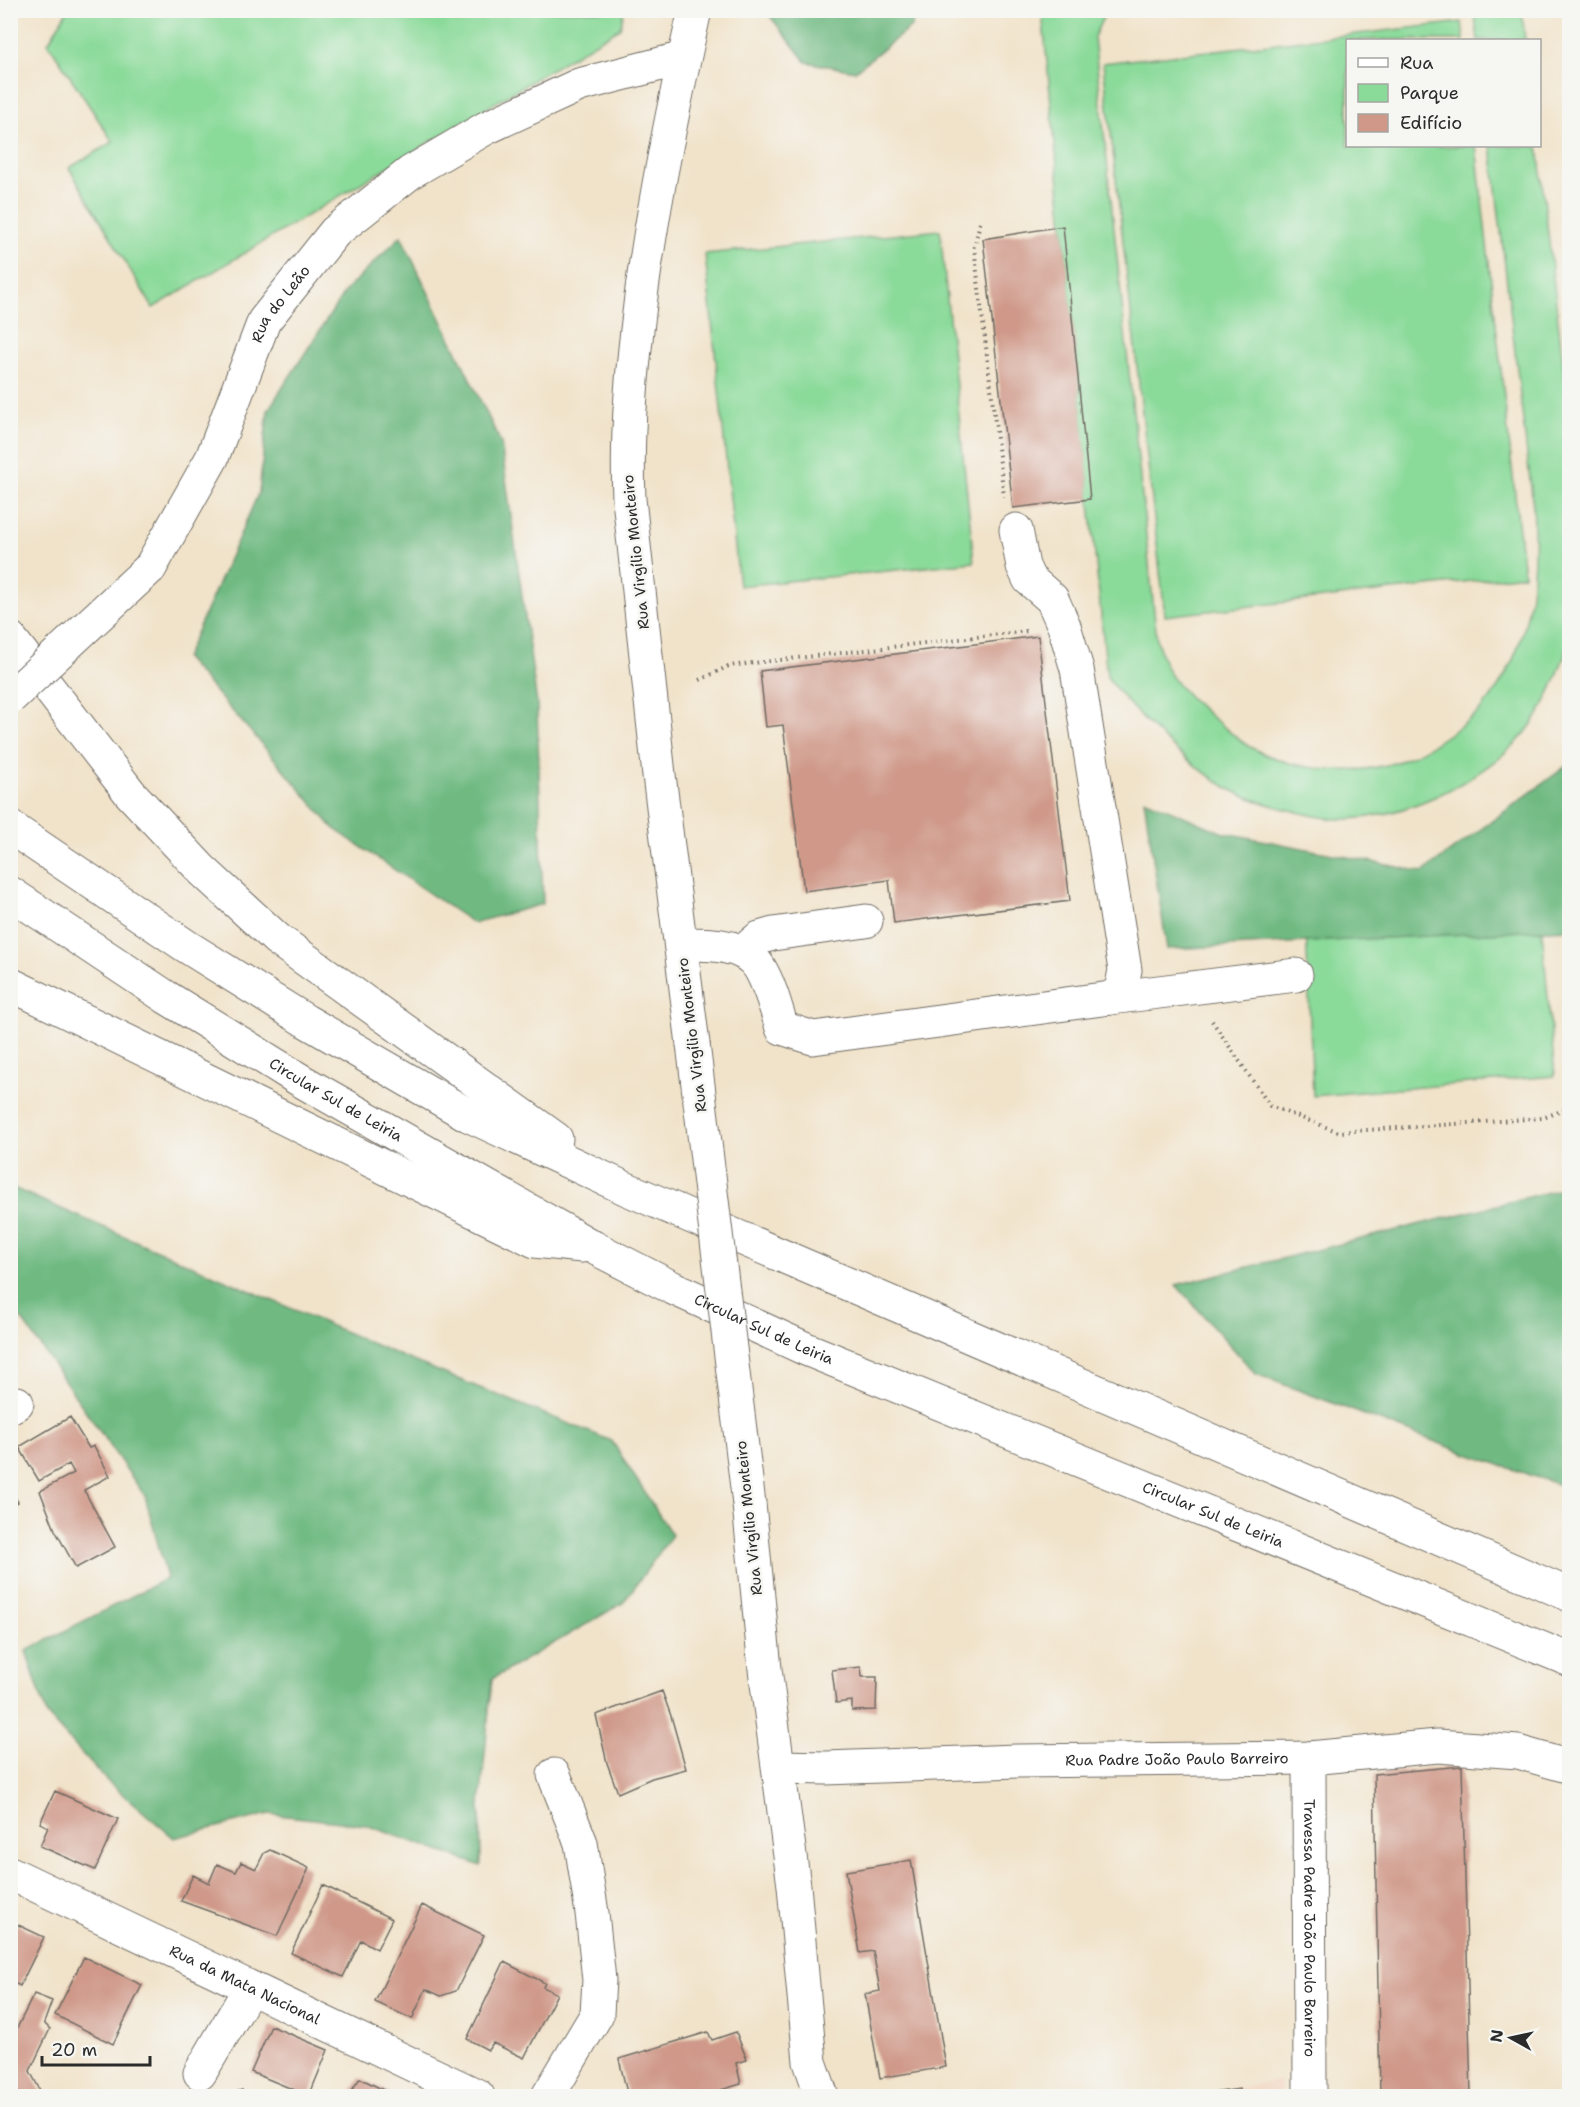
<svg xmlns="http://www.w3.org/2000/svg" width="1580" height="2107" font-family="'Shantell Sans',sans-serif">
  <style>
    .built { fill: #f2d4be }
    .green { fill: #8ada9a; stroke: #5a8262; stroke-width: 1.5 }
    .forest { fill: #6fba82; stroke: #4d7256; stroke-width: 1.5 }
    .building { fill: #cf9888 }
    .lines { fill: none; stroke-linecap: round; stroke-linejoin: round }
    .minor-casing { stroke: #706b63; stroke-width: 35 }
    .highway-casing { stroke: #706b63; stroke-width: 35 }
    .path { stroke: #706b63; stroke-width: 4; stroke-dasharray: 1.5 4.5; stroke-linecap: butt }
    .minor { stroke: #fff; stroke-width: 33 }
    .highway { stroke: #fff; stroke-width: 33 }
    .minor-bridge-casing { stroke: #706b63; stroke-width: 35; stroke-linecap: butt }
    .minor-bridge { stroke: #fff; stroke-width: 33 }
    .labels { text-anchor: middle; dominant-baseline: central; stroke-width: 5; stroke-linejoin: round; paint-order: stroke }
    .street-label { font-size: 15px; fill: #2b2b2b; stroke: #f6f6f2 }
  </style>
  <rect width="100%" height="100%" fill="#f6f6f2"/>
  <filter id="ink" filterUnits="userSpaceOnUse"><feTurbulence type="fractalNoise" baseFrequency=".0167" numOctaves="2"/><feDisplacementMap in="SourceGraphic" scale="12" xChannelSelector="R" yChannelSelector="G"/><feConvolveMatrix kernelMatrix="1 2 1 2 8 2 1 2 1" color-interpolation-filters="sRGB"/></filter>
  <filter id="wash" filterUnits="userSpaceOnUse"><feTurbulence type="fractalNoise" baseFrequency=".008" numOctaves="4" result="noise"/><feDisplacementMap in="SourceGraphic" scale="24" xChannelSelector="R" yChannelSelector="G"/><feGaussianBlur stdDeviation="1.35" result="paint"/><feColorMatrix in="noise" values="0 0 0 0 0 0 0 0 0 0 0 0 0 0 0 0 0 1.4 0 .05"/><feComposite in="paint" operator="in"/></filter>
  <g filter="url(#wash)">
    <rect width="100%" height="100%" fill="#f1e3ca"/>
    <path class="built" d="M1281,2080V2096H1193L1239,2089Z"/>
    <path class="green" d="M67,11H624L620,28L153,308L69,168L113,142L48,43Z
      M1042,11H1106L1094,37L1157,640C1160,649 1162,658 1166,666C1175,686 1198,705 1214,719C1226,728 1238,740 1250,747C1295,771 1352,778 1400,761C1417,755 1433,745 1447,735C1459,727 1474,718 1483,707C1531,652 1538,576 1533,506L1491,146H1538L1569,416V641C1559,674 1542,719 1515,744C1471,785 1404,818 1343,819C1323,819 1301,813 1281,808C1263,803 1242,797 1226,787C1185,762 1135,715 1107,677Z
      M1474,11H1522L1525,40H1478Z
      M1462,22L1464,40H1348V146H1476L1524,575L1165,616L1103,63Z
      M940,230L974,562L739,586L705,254Z
      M1538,886L1555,1076L1313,1096L1305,905Z"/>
    <path class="forest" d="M766,11H914L912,26L855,71L806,62Z
      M401,236L501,443L537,704L543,904L473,923L333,828L260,742L185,658L259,492L268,410L346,290Z
      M1569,764V929L1167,949L1144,799L1221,832L1423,872Z
      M11,1187L403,1357L612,1441L672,1535L623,1603L492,1679L480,1806L481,1866L366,1825L269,1814L174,1838L106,1780L47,1715L26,1651L167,1578L145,1496L23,1321L11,1307Z
      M1569,1187V1488L1473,1456L1256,1374L1176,1285Z"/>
    <g id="blocks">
      <path class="building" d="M1063,226L1090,499L1013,508L983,239Z
        M1038,636L1070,901L894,923L889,880L804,891L783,725L766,727L760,671Z
        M70,1417L89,1448L94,1446L110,1476L84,1490L115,1547L76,1568L55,1530L40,1491L74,1473L69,1464L39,1481L19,1447Z
        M10,1490L18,1502L10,1507Z
        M861,1667L862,1677H877L876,1710L852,1711V1701L836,1703L832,1670Z
        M662,1691L671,1716L686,1769L652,1778L618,1793L607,1763L596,1715Z
        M1462,1766L1471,2096H1380L1374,1774Z
        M55,1791L118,1819L95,1870L40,1846L48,1827L40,1823Z
        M270,1850L309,1868L277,1936L181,1901L193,1875L209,1883L217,1864L236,1872L241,1862L256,1869L264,1853Z
        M911,1860L946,2067L880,2078L865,1994L880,1991L873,1951L860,1953L846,1871Z
        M323,1885L392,1919L377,1949L361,1940L343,1977L291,1953Z
        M422,1905L484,1935L456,1991L441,1996L426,1989L412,2019L375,2002Z
        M10,1921L44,1937L20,1986L10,1981Z
        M84,1957L142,1985L113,2044L55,2015Z
        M504,1962L545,1983L543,1987L557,1994L524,2058L493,2043L488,2050L467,2039Z
        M34,1994L52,2001L44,2023L50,2029L30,2071L43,2096H21L10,2081V2031L14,2034Z
        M271,2026L328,2050L309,2096L251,2072Z
        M708,2032L712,2040L736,2032L747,2060L736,2063L741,2084L701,2096H637L635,2092L627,2093L619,2059Z
        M360,2078L395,2096H348Z
        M1239,2089L1240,2096H1200V2095Z
        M242,2090L245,2096H225Z"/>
    </g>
  </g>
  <g filter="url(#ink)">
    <use href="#blocks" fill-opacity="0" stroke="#706b63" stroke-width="1.5"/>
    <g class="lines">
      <g class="minor-casing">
        <g id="minor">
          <path id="s1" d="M150,568L212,458L264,321L335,232L411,172L486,128L579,85L684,58"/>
          <path d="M752,944L759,938L773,934L866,921"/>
          <path d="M681,945C705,943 744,943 759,967C770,985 776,1008 782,1028L813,1038L1110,998L1121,991L1125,970L1077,669L1064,626L1052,599L1029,579L1023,566L1016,530"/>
          <path d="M1110,998L1296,975"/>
          <path d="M693,1044L659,775L629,499C626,428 633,359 642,289C655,195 674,103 695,10"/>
          <path d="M10,1407L17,1403"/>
          <path d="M749,1504L765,1669L794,1886L810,2062L822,2096"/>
          <path id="s2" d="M1309,1758L1310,2096"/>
          <path id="s3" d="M779,1767L826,1768L1017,1761L1309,1758L1438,1746L1518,1752L1570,1767"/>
          <path id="s4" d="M10,1873L478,2096"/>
          <path d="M200,2073L250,1988"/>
          <path d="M548,2096L597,2014L599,1980L592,1913L581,1843L554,1775"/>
        </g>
      </g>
      <g class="highway-casing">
        <g id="highway">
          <path d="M10,638L130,793L202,870L277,939L556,1139"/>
          <path d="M10,827L186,946L306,1021L468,1115L627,1189L1570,1595"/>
          <path id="s5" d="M10,893L166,997L300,1080L593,1247L673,1288L806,1349L1570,1660"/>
          <path d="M10,984L535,1241L582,1246"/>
        </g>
      </g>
      <path class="path" d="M980,223L974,247L1004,497
        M700,680L729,666L1027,631
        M1212,1021L1270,1106L1339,1132L1542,1118L1570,1108"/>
      <use href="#minor" class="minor"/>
      <use href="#highway" class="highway"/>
      <g class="minor-bridge-casing">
        <path id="minor-bridge" d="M10,698L150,568
          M693,1044L749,1504"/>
      </g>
      <use href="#minor-bridge" class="minor-bridge"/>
    </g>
  </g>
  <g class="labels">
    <g class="street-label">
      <text stroke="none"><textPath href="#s1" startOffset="296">Rua do Leão</textPath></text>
      <text transform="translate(636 552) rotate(-96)">Rua Virgílio Monteiro</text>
      <text transform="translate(692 1035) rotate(-97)">Rua Virgílio Monteiro</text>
      <text stroke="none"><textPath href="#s5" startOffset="386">Circular Sul de Leiria</textPath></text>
      <text stroke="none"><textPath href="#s5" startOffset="872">Circular Sul de Leiria</textPath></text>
      <text stroke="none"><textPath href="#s5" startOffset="1358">Circular Sul de Leiria</textPath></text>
      <text transform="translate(749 1518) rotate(-96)">Rua Virgílio Monteiro</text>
      <text stroke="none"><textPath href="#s3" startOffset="398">Rua Padre João Paulo Barreiro</textPath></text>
      <text stroke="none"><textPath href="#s2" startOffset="170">Travessa Padre João Paulo Barreiro</textPath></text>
      <text stroke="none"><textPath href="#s4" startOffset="260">Rua da Mata Nacional</textPath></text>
    </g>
  </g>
  <rect width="1580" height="2107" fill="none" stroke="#f6f6f2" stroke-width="36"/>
  <rect x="1346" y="39" width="195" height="108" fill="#f6f6f2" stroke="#a5a5a2" stroke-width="1.5"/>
  <rect x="1358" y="58" width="30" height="9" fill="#ffffff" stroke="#a5a5a2" stroke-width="1.5"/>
  <text x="1400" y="69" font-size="18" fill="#2b2b2b">Rua</text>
  <rect x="1358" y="84" width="30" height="18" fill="#8ada9a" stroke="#a5a5a2" stroke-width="1.5"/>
  <text x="1400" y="99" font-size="18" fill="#2b2b2b">Parque</text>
  <rect x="1358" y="114" width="30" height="18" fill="#cf9888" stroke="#a5a5a2" stroke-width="1.5"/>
  <text x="1400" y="129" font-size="18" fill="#2b2b2b">Edifício</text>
  <g transform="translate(1511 2038) rotate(278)" stroke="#f6f6f2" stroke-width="4.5" paint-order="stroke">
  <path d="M0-4.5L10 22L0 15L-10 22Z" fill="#2b2b2b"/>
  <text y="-9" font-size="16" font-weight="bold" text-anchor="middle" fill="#2b2b2b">N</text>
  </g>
  <path d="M42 2056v9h108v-9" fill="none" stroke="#2b2b2b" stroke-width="3"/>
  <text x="51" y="2056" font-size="18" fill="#2b2b2b" stroke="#f6f6f2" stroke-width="4.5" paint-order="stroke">20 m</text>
</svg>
